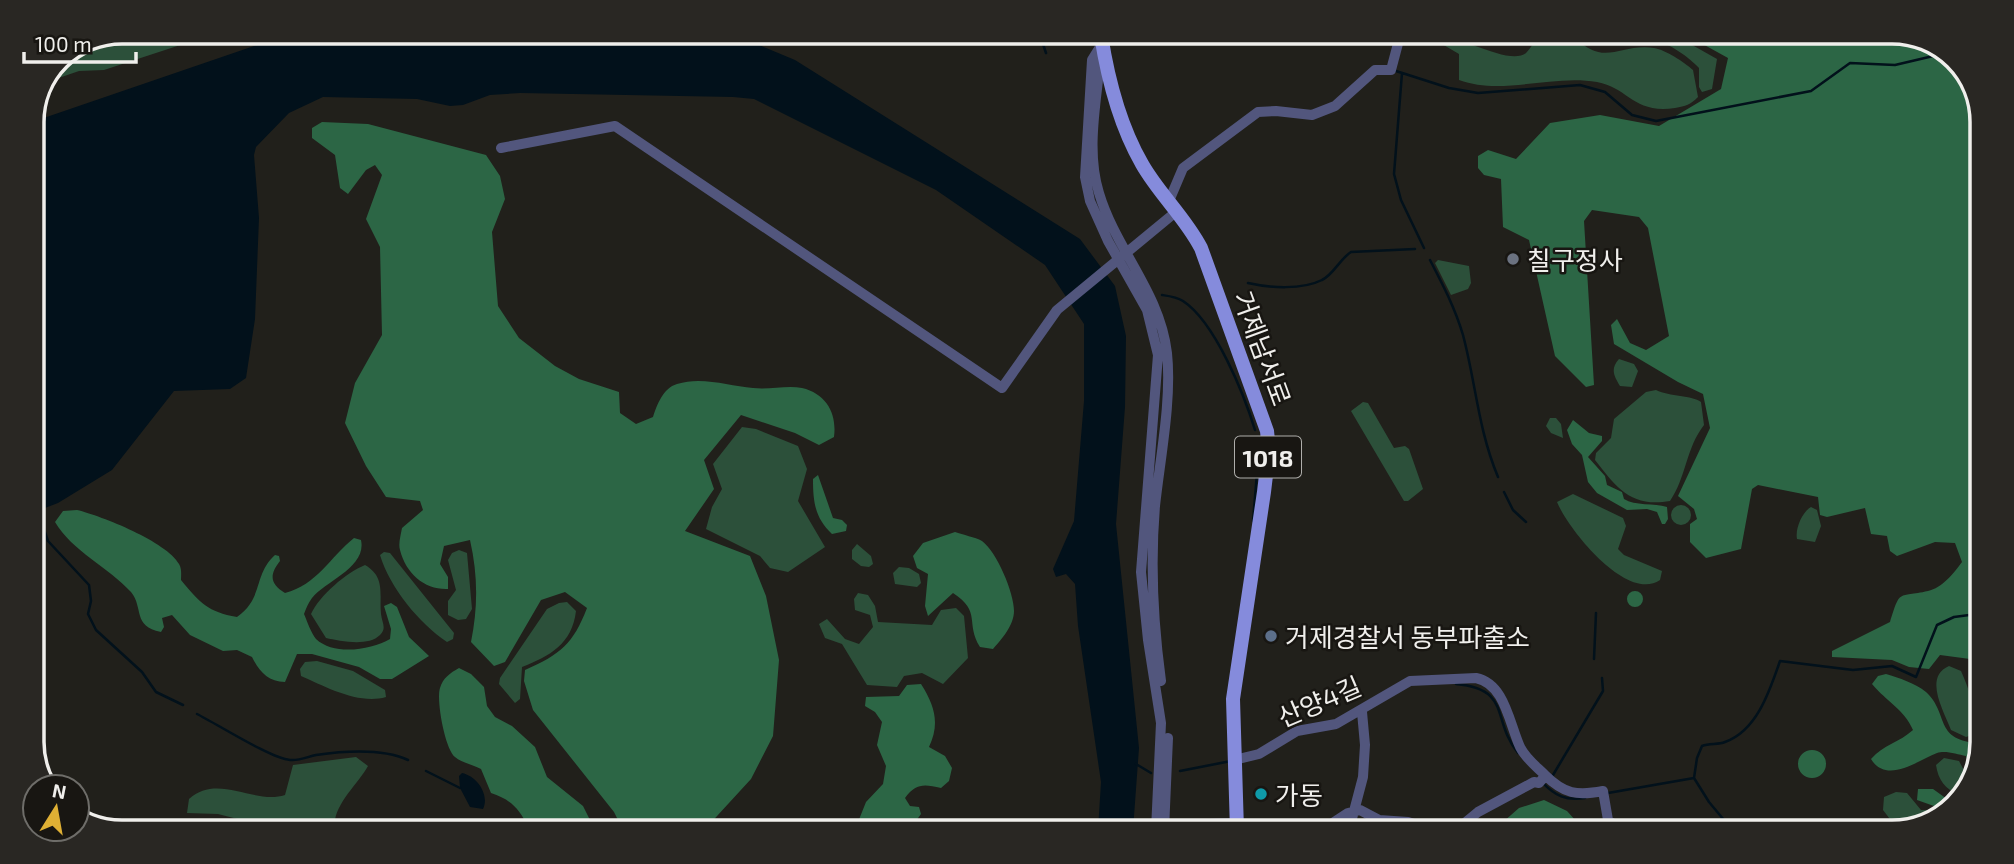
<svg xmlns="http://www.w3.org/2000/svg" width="2014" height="864" font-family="'Exo 2','Noto Sans KR',sans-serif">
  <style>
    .green { fill: #2c503a }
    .forest { fill: #2c6645 }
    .water { fill: #02111b }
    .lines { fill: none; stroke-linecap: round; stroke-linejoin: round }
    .stream { stroke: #02111b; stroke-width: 2.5 }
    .minor { stroke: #52567d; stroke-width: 10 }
    .major { stroke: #858bdc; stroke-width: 14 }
    .worship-dot { fill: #6b7280; stroke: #181612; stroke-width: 2.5 }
    .service-dot { fill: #5c6f8a; stroke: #181612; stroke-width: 2.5 }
    .culture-dot { fill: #0f9aa8; stroke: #181612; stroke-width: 2.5 }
    .labels { text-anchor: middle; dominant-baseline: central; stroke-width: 5; stroke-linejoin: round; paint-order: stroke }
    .shield { fill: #181612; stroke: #afaeab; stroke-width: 2 }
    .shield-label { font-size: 24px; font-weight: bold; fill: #f0efec }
    .poi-label { font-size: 26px; fill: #f0efec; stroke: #181612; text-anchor: start }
    .street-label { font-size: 26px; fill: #f0efec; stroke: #181612 }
    .rim { fill: none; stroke: #f0efec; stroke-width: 3.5 }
  </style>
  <rect width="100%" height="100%" fill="#21201b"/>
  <path class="green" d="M121,32H220L104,70L79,71L47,82L58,58Z
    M1441,36C1461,36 1510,66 1526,53C1531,48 1534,41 1540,37H1575C1604,68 1620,43 1654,48C1666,50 1684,62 1693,70L1698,97C1690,105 1686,106 1675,108C1633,114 1629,88 1597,82C1552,74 1502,96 1459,80V54L1442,44Z
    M1613,37H1678L1717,59L1712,89L1702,92L1699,87V68C1690,58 1668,42 1655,41C1641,40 1628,42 1614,41Z
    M1438,260L1469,266L1471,283L1468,289L1451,295L1435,263Z
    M1619,359L1634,364L1638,371L1632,387L1620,386C1614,376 1610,369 1619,359Z
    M1656,390C1670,397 1692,395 1701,402L1704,425C1686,448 1686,478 1670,501C1631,508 1616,487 1595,460L1596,453L1611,438L1614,419L1646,392Z
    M1363,402L1368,403L1394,448L1405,446L1409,449L1423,489L1408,501H1404L1351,411Z
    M1550,418H1556L1561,424L1563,438L1551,433L1546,426Z
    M742,427L756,429L798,446L807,469L798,501L825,547L788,572L770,568L760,556L706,529L712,507L722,489L713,464Z
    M1573,494L1623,518L1626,526L1618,549L1624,555L1662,571L1660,580C1627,603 1568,529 1557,502Z
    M1671 515a10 10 0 1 1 20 0a10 10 0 1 1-20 0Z
    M1811,507L1817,510L1821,526L1815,542L1797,539C1795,529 1802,512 1811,507Z
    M857,544L871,556L873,564L869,567L861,566L852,559V550Z
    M459,550L467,553L472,609L466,619L458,620L448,615V601L456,590L448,560L452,553Z
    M384,552L390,553L454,633L453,639L447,642C419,623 390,588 380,555Z
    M365,565C386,577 379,595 381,614C382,623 387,628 380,635C368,647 340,641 326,638L311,614C320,595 346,573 365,565Z
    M899,567L909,568L919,574L921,583L917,587L895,584L893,573Z
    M858,593L868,595L875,606L878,622L932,625L941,610L956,608L964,616L968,658L943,684L922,673L904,676L897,687L867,685L842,644L825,638L819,624L827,619L845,639L859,644L873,627L870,615L855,610L854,599Z
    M567,602L576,611C572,644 550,656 522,667L520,699L515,703L499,684L500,678L547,609L559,603Z
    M317,661L353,671L385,690L386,697C359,705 326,687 301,676L300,669L305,662Z
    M1949,666L1961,671C1970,691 1977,712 1975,734L1966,737L1951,730C1944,711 1923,677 1949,666Z
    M356,757L368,766C359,783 332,806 335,827L265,826L218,814L187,813L189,799C218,773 254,805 285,795L293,765Z
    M1944,758L1959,761L1966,774L1959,794C1945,790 1938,779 1936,765Z
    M1896,792L1907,793L1921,810H1935L1943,817L1899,831L1883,810L1884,797Z"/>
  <path class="forest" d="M1690,37L1927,38L1964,67L1982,115L1977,684L1970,659L1940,655L1929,669L1909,667L1892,660L1832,657V651L1890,622C1901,588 1897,598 1928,591C1942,588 1954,573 1962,562L1955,543L1935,542L1897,556L1890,551L1887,536L1871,534L1865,508L1827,517L1820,515L1818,497L1758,485L1752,489L1741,549L1706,558L1690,542V524L1697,519L1694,509L1678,496L1710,428L1703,394L1678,382L1614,344L1611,325L1617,319L1630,343L1646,350L1669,336L1648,228L1639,217L1592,210L1584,221L1594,385L1586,387L1555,356L1529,240L1503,227L1501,179L1484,175L1478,168V156L1488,150L1516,159L1550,123L1600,115L1659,126L1721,89L1728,58Z
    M322,122L368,124L486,155L500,176L505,199L492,232L498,306L519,338L555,366L579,379L619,392L620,413L636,424L653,417C657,405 663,388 677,384C702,376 729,386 753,388C769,390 787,385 802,388C827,394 837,414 834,437L819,445L795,433L741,415L704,460L714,489L685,531L750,556L766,596L779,660L773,736L751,779L706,828H622L614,812L533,710L524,681L525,670C561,654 573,644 587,608L565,592L541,600L505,662L494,666L471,642C478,607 478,575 470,540L444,546L440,564L448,577V589C425,590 406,574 400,550C398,544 401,534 402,528L423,510L420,501L386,497L366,466L345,423L355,383L382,335L380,247L366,219L382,175L375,165L366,170L348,194L340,188L335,155L312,138V128Z
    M1573,420L1589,433L1602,436V441L1588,457L1605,476L1607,485L1622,492L1624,499C1635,506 1654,503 1667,507L1668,519L1665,524H1662L1657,512L1647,509L1627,510L1597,493L1588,482L1582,455L1572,444L1567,430Z
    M818,475L833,518L842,520L847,525L846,531L832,534C815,518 813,502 813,479Z
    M77,510C102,516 167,542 179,564C182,569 181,575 181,580C200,603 208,612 237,617C264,598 253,575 275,555L279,556L280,561C269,575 270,584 285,593C317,585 330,557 354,538L361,540C367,567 326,581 312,598C308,603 306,609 304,614C307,621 311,633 316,639C334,656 371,650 390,639L391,629L384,606L391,603L397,607L409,637L429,656L392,679H380L359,667L312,654H297L285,682C268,682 259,671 252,657L237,650L223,651L190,635L172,615L162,618L164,627L161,632C132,626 144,608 131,592C108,567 72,551 55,522L63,511Z
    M955,532C963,535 975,537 982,541C997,552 1014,593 1014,611C1014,625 1002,639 993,649L980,647C965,623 982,612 953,593L928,616L925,606L928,574L917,568L913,556L923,543Z
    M1627 599a8 8 0 1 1 16 0a8 8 0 1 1-16 0Z
    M459,668L471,674L484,687L487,706L495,717L512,726L535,747L547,777L583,806L594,828L528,827C520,809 510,799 491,793L481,769C474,765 462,763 455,757C445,749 436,700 440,688C443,678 450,673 459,668Z
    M1886,674C1899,678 1915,683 1926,692C1949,713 1934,739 1976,743V777L1966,788L1970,772L1966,756C1957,754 1945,750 1937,753C1918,760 1887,785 1871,759C1883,745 1900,742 1913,730C1904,709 1887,702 1872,684L1878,676Z
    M921,684C935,706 940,724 929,747L945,756L952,768L949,781L941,788C924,784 916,783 905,798L910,806L919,807L921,814L910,829H861L858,822L866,802L883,784L886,766L877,745L882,722L875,712L865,706L866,697L899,696L907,685Z
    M1798 764a14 14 0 1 1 28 0a14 14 0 1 1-28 0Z
    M1918,789H1933L1954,804L1948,811L1917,800Z
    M1544,800L1567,811L1585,831H1501L1503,822L1519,808Z"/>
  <path class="water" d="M307,32L486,33L722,40L759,45L795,60L1080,239L1115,286L1126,336L1125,407L1116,524L1139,748L1133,830H1098L1101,782L1078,626L1075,584L1066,574L1056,577L1053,569L1074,521L1084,401V324L1045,265L936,190L754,99L733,97L520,93L490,95L463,105L450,106L417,99L323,97L289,113L256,147L254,155L259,218L255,319L246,378L230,389L174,391L112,470L58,503L32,513V122L254,46Z
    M462,773C477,776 490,795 483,809L470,807L460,788L459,776Z"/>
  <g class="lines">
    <path class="stream" d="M1040,35L1046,53
      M1396,71L1449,88L1478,93L1580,85L1605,92L1632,115L1656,121L1811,91L1850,63L1895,65L1946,53
      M1402,73L1394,174L1401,200L1424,248
      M1430,260C1443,285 1455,308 1463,335C1476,384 1478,429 1498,477
      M1248,283C1270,288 1302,290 1322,280C1333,275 1340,259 1351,252L1415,249
      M1162,295C1169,296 1177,297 1183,301C1215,322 1244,394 1255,430
      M1504,492L1513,510L1526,522
      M38,512L48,541L89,585L91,601L88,614L96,630L142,672L156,692L183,705
      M1253,521L1259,449
      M1594,659L1596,613
      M1456,684C1512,689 1491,720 1518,753
      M197,714C217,724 272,759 290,760C299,761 307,757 316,755C344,751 382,748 408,760
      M1136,764L1151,773
      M426,771L460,788
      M1180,771L1231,761
      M1553,775L1603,691L1602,678
      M1694,778L1697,758L1702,746C1710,743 1718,745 1725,742C1757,731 1770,690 1780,661L1853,670L1892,666L1916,677L1937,625L1954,617L1977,614
      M1542,782C1555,796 1566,801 1585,798
      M1608,793L1694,778L1709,802L1734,832"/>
    <path class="minor" d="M1102,44L1092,60L1085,177L1090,201L1108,241L1147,310L1158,355L1141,572L1148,640L1161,723L1156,830
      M1104,57L1100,62C1096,104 1086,152 1099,193C1116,250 1160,292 1167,353C1172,400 1160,459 1155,506C1150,565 1153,622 1161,681
      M501,148L615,126L1002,388L1057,310L1177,211
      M1169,201L1183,168L1258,112L1276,111L1312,115L1335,106L1375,70H1391L1400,36
      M1234,760L1259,754L1297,731L1336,724L1410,681L1476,678C1505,684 1509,723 1520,747C1526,759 1536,766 1545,775C1564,794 1577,796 1603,791L1608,820L1622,831
      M1164,830L1168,738
      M1209,830V824L1237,823L1266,830
      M1322,830L1348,813L1360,810L1379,820L1408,822L1435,831
      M1349,830L1363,777L1365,745L1362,712
      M1455,831L1478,812L1534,782L1539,783L1545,776"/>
    <path class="major" d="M1101,35C1108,80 1119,124 1142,164C1159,194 1185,217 1201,248L1267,431L1269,450L1264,492L1233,699L1237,830
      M189,826H218"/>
  </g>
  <circle class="worship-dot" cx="1513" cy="259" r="7"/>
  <circle class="service-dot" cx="1271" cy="636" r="7"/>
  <circle class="culture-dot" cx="1261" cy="794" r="7"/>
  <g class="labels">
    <rect class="shield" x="1235" y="436.5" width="66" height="41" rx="5"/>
    <g class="shield-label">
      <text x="1268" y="457">1018</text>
    </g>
    <g class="poi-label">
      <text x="1527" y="259">칠구정사</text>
      <text x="1285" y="636">거제경찰서 동부파출소</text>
      <text x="1275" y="794">가동</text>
    </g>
    <g class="street-label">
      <text transform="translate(1263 348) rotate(70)">거제남서로</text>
      <text transform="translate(1319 701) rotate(-23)">산양4길</text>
    </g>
  </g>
  <path d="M0 0H2014V864H0ZM122 44H1892A78 78 0 0 1 1970 122V742A78 78 0 0 1 1892 820H122A78 78 0 0 1 44 742V122A78 78 0 0 1 122 44Z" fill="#292723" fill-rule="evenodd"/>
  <path class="rim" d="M122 44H1892A78 78 0 0 1 1970 122V742A78 78 0 0 1 1892 820H122A78 78 0 0 1 44 742V122A78 78 0 0 1 122 44Z"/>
  <g transform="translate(56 808) rotate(11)"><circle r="33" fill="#181612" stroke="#6e6d69" stroke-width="2"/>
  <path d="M0-5L12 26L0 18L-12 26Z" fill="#dfb034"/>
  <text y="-10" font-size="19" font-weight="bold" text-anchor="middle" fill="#f0efec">N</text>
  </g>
  <path d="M24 52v10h112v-10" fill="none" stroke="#f0efec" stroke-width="3.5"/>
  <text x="35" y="52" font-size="21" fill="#f0efec" stroke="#181612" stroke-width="5" paint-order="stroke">100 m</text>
</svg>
